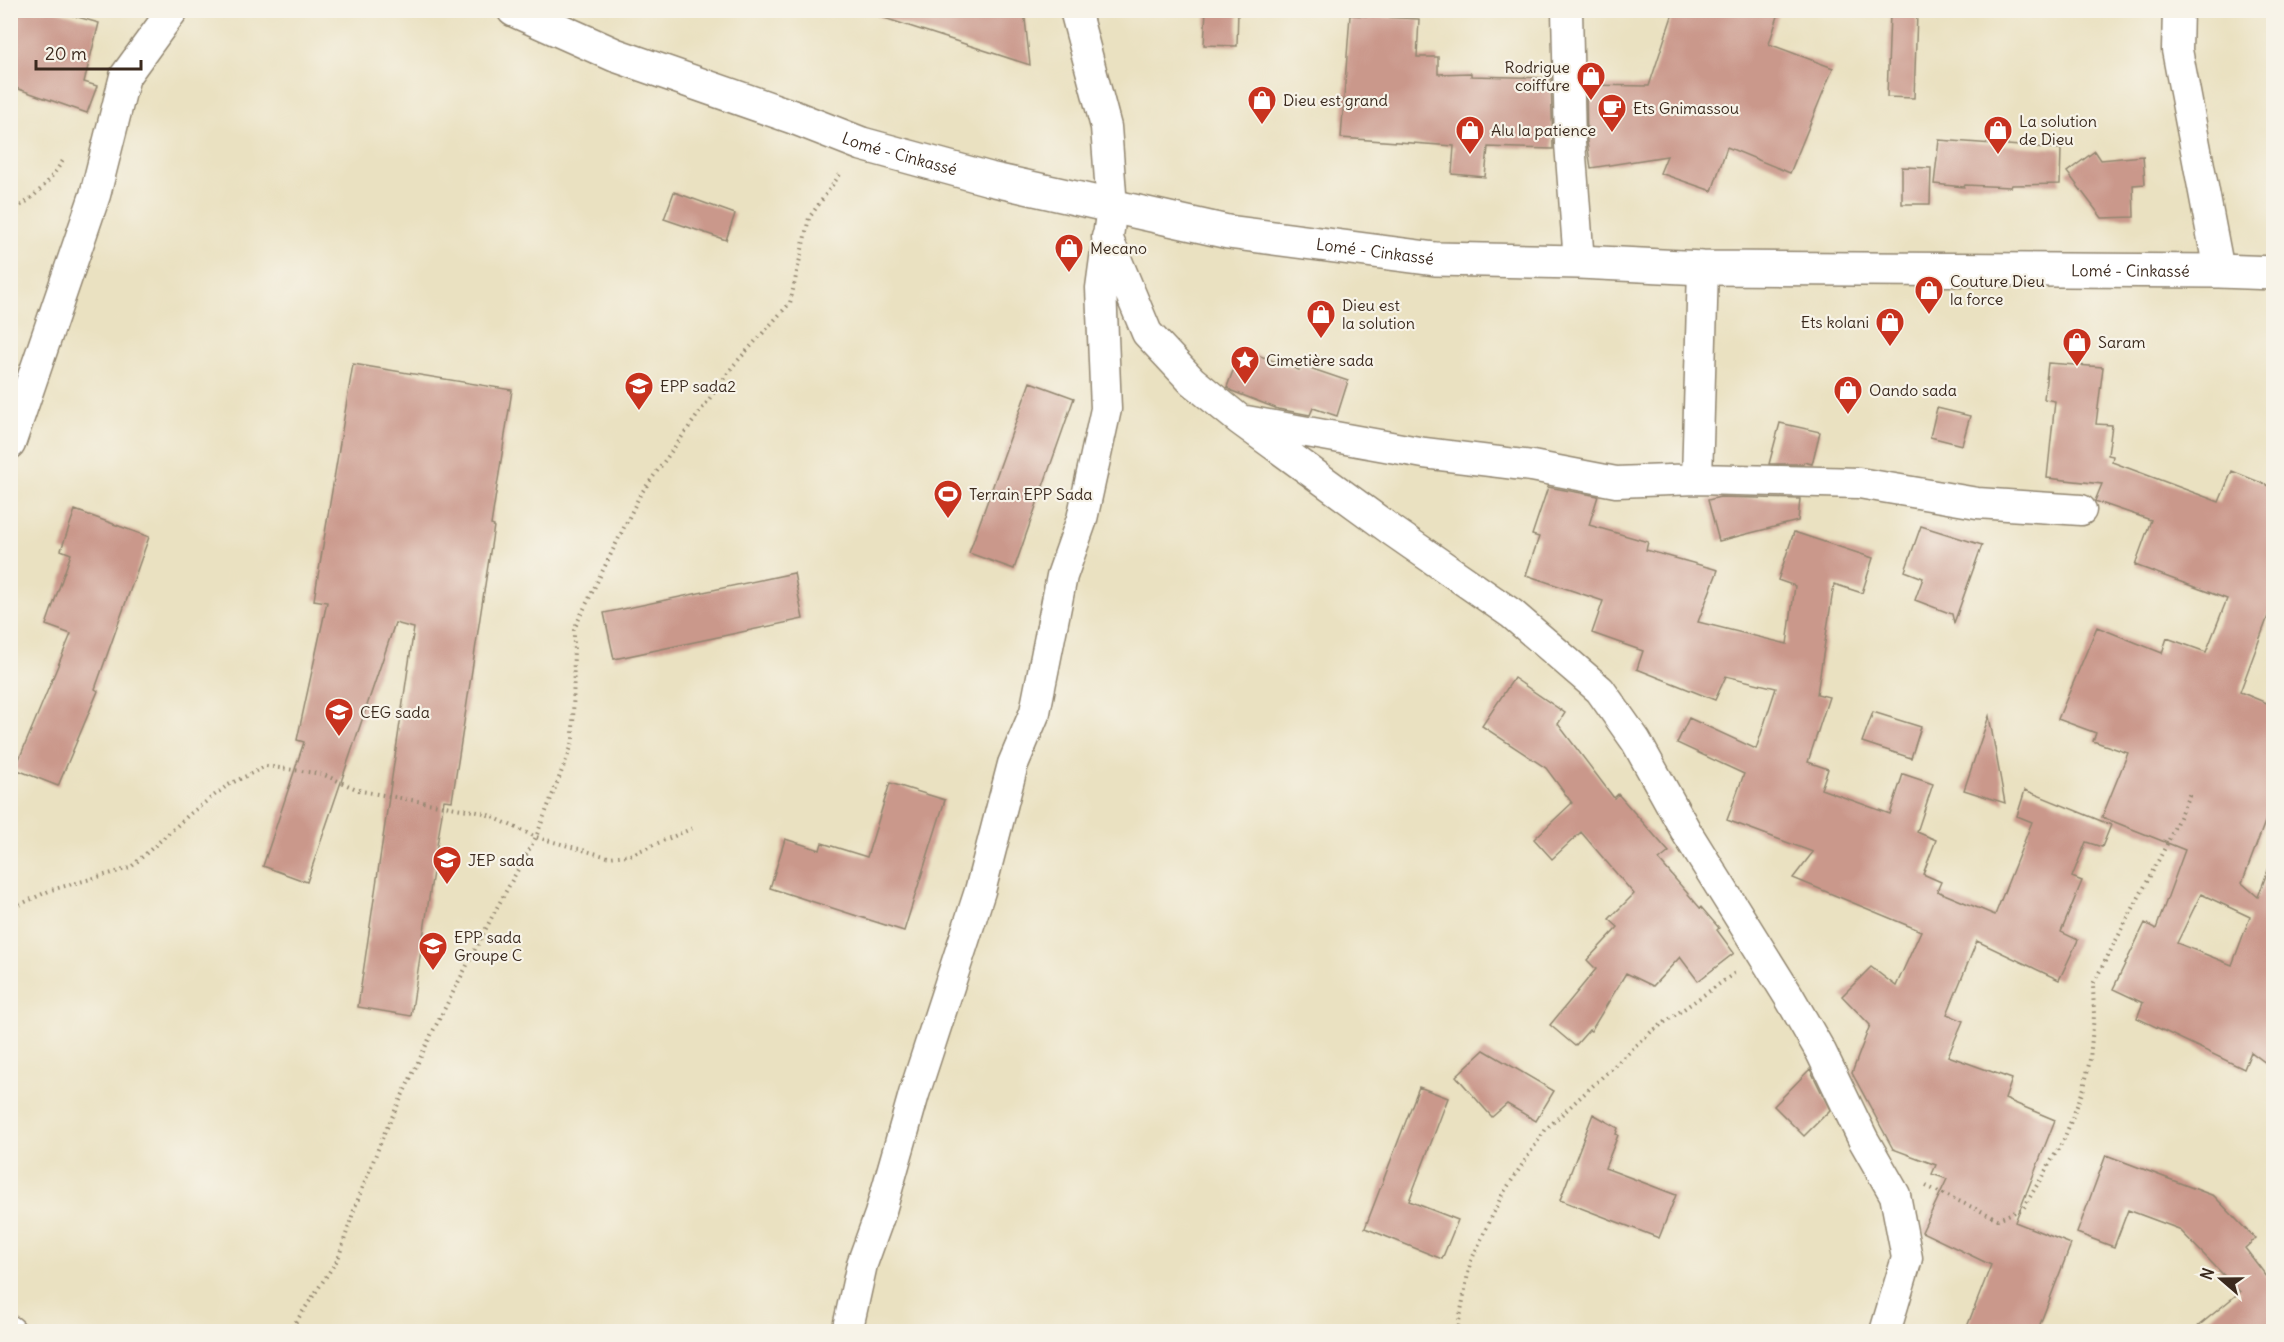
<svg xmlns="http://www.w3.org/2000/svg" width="2284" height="1342" font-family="Delius,sans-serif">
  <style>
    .building { fill: #ca988b; fill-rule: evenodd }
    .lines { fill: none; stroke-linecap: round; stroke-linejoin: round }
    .street-casing { stroke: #928670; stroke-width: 33 }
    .highway-casing { stroke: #928670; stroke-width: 36 }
    .path { stroke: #928670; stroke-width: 4; stroke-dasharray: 1.5 4.5; stroke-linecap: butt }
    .street { stroke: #fff; stroke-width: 30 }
    .highway { stroke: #fff; stroke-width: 33 }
    .labels { text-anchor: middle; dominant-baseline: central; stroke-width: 4.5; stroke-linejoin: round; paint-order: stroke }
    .poi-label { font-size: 16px; fill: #3b2a1e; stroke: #f7f3e8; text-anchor: start }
    .street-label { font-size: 16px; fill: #3b2a1e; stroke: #f7f3e8 }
  </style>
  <rect width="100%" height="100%" fill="#f7f3e8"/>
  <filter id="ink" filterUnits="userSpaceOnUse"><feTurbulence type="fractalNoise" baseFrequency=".0167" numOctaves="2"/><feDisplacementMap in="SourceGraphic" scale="12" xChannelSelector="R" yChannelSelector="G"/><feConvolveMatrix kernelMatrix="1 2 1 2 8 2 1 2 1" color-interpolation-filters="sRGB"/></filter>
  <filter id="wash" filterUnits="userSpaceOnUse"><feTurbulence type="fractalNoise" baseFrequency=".008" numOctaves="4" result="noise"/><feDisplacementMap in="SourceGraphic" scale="24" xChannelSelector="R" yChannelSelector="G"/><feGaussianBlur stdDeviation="1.35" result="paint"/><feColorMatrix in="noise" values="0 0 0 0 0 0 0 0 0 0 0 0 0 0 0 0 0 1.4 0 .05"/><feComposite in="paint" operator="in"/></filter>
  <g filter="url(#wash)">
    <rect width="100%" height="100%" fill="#eae1c1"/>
    <g id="blocks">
      <path class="building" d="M10,10H53L99,23L84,82L97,86L87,113L10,86Z
        M879,10H1024L1030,65L878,16Z
        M1206,10H1238L1237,46L1204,45Z
        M1674,10H1780L1769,44L1833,68L1790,173L1727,147L1712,191L1660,173L1667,156L1591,168L1587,142L1586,85L1649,86Z
        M1890,13L1917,14L1914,98L1887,97Z
        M1350,15L1419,19L1417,57H1438V74L1471,73V76L1551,78L1553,149L1488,147L1485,177L1452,174L1454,146L1341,138Z
        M1939,140L2061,149L2060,184L2012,185L2011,187L1965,185L1964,187L1934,184Z
        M2095,151L2101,160L2143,156L2145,184L2133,185L2134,217L2102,218L2067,172Z
        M1902,167L1931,168L1930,204H1902Z
        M674,192L735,214L726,240L664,219Z
        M1241,349L1299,370L1301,365L1348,381L1337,416L1313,408L1310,415L1278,409L1232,391L1227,387Z
        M2048,363L2103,367L2096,424L2112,425L2108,455L2113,456L2112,462L2219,502L2232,471L2274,488V600L2240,692L2274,706V798L2242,883L2258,897L2271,862H2274V1069L2251,1052L2244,1069L2137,1018L2143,1003L2113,989L2145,923L2156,929L2185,850L2102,817L2128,753L2093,741L2096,733L2058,719L2097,627L2162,653L2167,638L2206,652L2227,599L2135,565L2151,520L2095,501L2102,484L2047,478L2055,401L2044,399ZM2201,894L2250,917L2232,965L2177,943Z
        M353,364L512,390L491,525L494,526L452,801L444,800L411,1016L358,1007L414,628L395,623L307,882L263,866L304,742L297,740L327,602L314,600Z
        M1030,382L1074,398L1014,569L969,553Z
        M1937,408L1970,416L1962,445L1930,437Z
        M1780,423L1820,432L1812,464L1804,462L1803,464H1769Z
        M1548,487L1598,496L1589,525L1648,542L1646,550L1718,570L1698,622L1787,644L1795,586L1778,580L1794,532L1873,558L1862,593L1834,584L1817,694L1829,697L1808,762L1828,769L1821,789L1890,814L1903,774L1933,784L1917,832L1936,840L1923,874L1941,882L1937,891L1995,915L2032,822L2017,816L2025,790L2111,825L2102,847L2086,842L2072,877L2082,881L2061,932L2078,940L2059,980L1977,941L1947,1014L1963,1021L1948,1056L2012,1079L2005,1099L2055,1120L2015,1222L2071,1244L2037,1332H1965L1991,1265L1922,1232L1947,1179L1932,1174L1936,1165L1893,1149L1852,1073L1870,1025L1842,996L1871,967L1896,986L1921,931L1793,878L1813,852L1727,820L1744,774L1677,743L1689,718L1756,749L1776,688L1726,676L1715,700L1637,669L1643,651L1592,633L1603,601L1526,575L1539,537L1532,535Z
        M1720,497L1800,499L1798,521L1719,541L1708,500Z
        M75,510L149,537L95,689L98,691L58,786L15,769L71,634L46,625L71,554L61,550Z
        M1921,526L1982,545L1954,623L1952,614L1915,600L1923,578L1905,571Z
        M794,573L803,619L614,659L604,613Z
        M1514,678L1565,713L1558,724L1614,798L1618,794L1669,852L1659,860L1700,908L1701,907L1719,928L1717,930L1734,953L1698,981L1680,957L1653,986L1626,973L1591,1031L1589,1030L1575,1046L1550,1025L1596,969L1587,960L1618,927L1609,919L1634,894L1581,832L1552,859L1534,839L1572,803L1546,768L1482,726Z
        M1873,712L1921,727L1911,758L1862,742Z
        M1989,716L2005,803L1964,790Z
        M890,783L945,800L904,931L770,888L785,839L820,850L822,843L867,857Z
        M1484,1050L1554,1091L1536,1121L1507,1104L1492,1117L1456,1076Z
        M1810,1069L1830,1110L1804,1136L1774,1106Z
        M1419,1087L1448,1098L1409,1201L1458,1220L1442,1259L1365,1228Z
        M1593,1114L1618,1128L1616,1134L1618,1135L1605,1168L1676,1195L1659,1238L1560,1200Z
        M2106,1155L2214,1196L2255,1239L2245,1248L2274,1286V1320L2260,1332H2191L2240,1292L2179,1229L2128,1210L2114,1247L2077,1233Z"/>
    </g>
  </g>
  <g filter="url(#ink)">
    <use href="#blocks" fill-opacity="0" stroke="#928670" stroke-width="1.5"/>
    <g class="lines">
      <g class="street-casing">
        <path id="street" d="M1567,10L1570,143L1579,262
          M2178,10L2177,50L2219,271
          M1107,237L1147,333L1192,381L1240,420L1394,532L1512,614L1600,690L1636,741L1687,833L1788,995L1821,1052L1863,1139L1895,1195L1907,1258L1885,1332
          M1246,421L1424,453L1532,466L1616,482L1697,479L1859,483L1977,503L2081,510
          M10,444L95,195L125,76L173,10
          M1697,479L1703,268
          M10,1331L11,1332
          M847,1332L862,1264L880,1214L914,1094L980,891L1013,764L1035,712L1062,576L1082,519L1106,409L1101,288L1112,207L1106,127L1075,10"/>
      </g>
      <g class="highway-casing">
        <g id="highway">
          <path id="s1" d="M514,10L615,55L793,117L862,144L990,179L1228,232L1435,259L1579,262L1703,268L2219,271L2274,273"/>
        </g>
      </g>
      <path class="path" d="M10,211C35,200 50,180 64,159
        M10,912L19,905L51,890L130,868L191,813L228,785L266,766L322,774L361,791L484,813L536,837L608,857L630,855L693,828
        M1926,1186L1998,1219L2023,1209L2064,1139L2084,1088L2090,1059L2094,1016L2093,984L2167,844L2190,793
        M289,1332L338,1259L355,1207L384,1134L431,1035L494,913L536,837L573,742L574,629L640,495L733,366L790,303L809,218L841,173
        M1457,1332L1470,1263L1502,1195L1546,1129L1651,1032L1735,973"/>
      <use href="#street" class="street"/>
      <use href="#highway" class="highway"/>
    </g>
  </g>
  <defs>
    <g id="shop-pin" transform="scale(1.5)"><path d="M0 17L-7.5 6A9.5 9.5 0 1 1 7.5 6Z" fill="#c8321e" stroke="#f7f3e8"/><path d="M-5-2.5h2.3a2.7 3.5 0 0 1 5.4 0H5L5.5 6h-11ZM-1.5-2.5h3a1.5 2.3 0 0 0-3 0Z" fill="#fff"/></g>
    <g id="cafe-pin" transform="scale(1.5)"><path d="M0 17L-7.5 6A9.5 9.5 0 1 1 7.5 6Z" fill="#c8321e" stroke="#f7f3e8"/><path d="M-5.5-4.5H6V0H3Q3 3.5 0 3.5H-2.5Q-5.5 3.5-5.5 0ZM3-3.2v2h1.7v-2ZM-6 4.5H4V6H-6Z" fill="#fff"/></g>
    <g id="sight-pin" transform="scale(1.5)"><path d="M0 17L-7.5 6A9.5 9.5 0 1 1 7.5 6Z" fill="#c8321e" stroke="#f7f3e8"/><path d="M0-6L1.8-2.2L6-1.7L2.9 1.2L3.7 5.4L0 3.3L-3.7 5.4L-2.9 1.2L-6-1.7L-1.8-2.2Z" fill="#fff"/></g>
    <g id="school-pin" transform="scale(1.5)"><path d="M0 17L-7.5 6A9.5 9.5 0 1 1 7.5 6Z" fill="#c8321e" stroke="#f7f3e8"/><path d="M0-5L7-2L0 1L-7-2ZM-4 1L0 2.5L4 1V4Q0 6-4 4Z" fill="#fff"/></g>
    <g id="stadium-pin" transform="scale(1.5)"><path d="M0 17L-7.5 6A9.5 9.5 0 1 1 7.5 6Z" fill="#c8321e" stroke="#f7f3e8"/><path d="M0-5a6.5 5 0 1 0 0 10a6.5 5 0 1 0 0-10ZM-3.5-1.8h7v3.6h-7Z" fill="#fff"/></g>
  </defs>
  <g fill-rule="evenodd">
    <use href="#shop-pin" x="1591" y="76"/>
    <use href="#shop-pin" x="1262" y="100"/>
    <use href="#cafe-pin" x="1612" y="108"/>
    <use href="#shop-pin" x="1470" y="130"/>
    <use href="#shop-pin" x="1998" y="130"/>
    <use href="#shop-pin" x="1069" y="248"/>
    <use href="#shop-pin" x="1929" y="290"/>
    <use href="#shop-pin" x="1321" y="314"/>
    <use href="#shop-pin" x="1890" y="322"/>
    <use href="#shop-pin" x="2077" y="342"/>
    <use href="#sight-pin" x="1245" y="360"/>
    <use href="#school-pin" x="639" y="386"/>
    <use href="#shop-pin" x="1848" y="390"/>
    <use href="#stadium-pin" x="948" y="494"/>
    <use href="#school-pin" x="339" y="712"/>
    <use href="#school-pin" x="447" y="860"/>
    <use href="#school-pin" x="433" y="946"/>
  </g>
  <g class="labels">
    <g class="poi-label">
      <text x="1570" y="67" text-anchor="end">Rodrigue<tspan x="1570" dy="18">coiffure</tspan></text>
      <text x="1283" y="100">Dieu est grand</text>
      <text x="1633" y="108">Ets Gnimassou</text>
      <text x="2019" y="121">La solution<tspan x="2019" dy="18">de Dieu</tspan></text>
      <text x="1491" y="130">Alu la patience</text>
      <text x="1090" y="248">Mecano</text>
      <text x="1950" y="281">Couture Dieu<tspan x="1950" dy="18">la force</tspan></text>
      <text x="1342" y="305">Dieu est<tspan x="1342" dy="18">la solution</tspan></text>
      <text x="1869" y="322" text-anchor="end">Ets kolani</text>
      <text x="2098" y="342">Saram</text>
      <text x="1266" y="360">Cimetière sada</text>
      <text x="660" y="386">EPP sada2</text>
      <text x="1869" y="390">Oando sada</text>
      <text x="969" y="494">Terrain EPP Sada</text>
      <text x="360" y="712">CEG sada</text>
      <text x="468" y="860">JEP sada</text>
      <text x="454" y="937">EPP sada<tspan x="454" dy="18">Groupe C</tspan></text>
    </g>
    <g class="street-label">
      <text stroke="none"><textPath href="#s1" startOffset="412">Lomé - Cinkassé</textPath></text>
      <text stroke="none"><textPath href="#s1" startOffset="898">Lomé - Cinkassé</textPath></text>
      <text stroke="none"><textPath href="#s1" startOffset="1654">Lomé - Cinkassé</textPath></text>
    </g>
  </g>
  <rect width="2284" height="1342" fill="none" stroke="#f7f3e8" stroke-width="36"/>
  <g transform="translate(2221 1279) rotate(290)" stroke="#f7f3e8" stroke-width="4.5" paint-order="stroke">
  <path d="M0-4.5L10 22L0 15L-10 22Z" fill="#3b2a1e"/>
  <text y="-9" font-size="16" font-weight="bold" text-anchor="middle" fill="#3b2a1e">N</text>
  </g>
  <path d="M36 60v9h105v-9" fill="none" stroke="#3b2a1e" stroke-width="3"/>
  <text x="45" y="60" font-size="18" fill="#3b2a1e" stroke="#f7f3e8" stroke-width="4.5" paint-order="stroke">20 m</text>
</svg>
